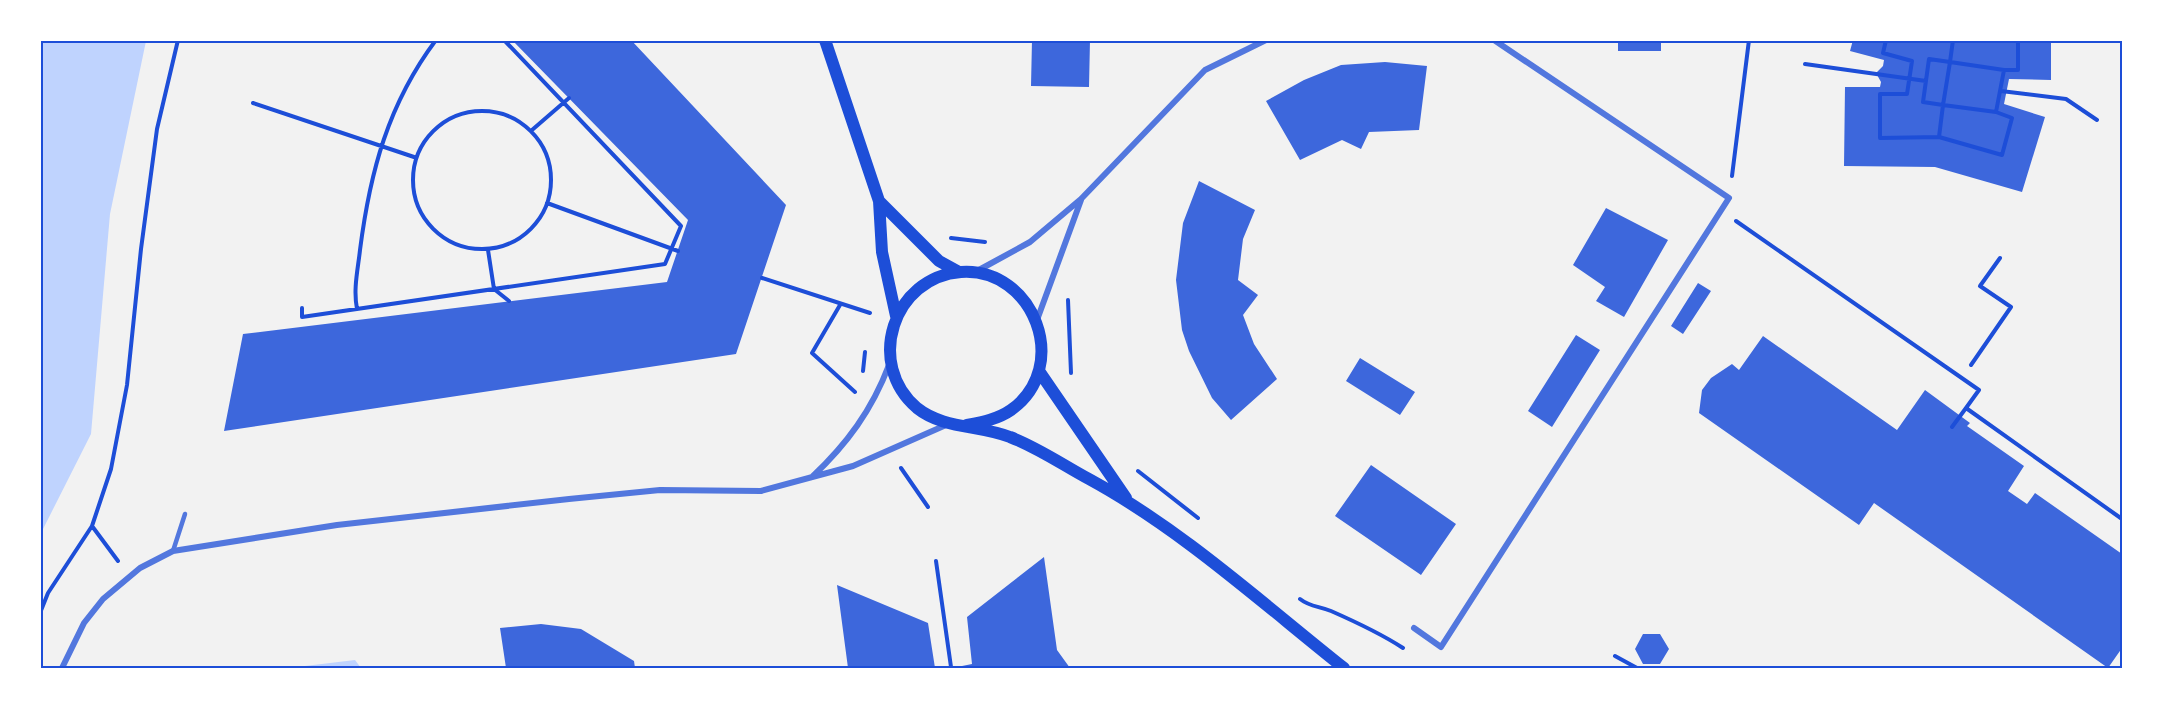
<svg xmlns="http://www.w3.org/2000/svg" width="2163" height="709" font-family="'PT Sans Narrow',sans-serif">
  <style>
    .water { fill: #bfd3fe }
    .building { fill: #3d67dc }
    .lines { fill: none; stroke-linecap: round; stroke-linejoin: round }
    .path { stroke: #1d4ed8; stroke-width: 4 }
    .service { stroke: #5277de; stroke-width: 4.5 }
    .minor { stroke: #5277de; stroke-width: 6 }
    .secondary { stroke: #1d4ed8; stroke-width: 12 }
    .neatline { fill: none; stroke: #1d4ed8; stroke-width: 2 }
  </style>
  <rect width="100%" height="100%" fill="#f2f2f2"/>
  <path class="water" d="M41,40L146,41L110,214L91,434L41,533Z
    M355,660L361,668L305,666Z"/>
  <path class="building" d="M512,40H631L786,205L736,354L224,431L243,334L667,282L688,220Z
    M1032,40H1090L1089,87L1031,86Z
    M1618,40H1661V51H1618Z
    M1853,40H2051V80L2009,79L2004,104L2045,117L2022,192L1935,167L1844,166L1845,87H1880L1881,82L1876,73L1883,66L1884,60L1850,51Z
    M1385,62L1427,66L1419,130L1369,132L1361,149L1342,140L1300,160L1266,101L1304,80L1341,65Z
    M1199,181L1255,210L1243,239L1238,280L1258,295L1243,315L1254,344L1277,379L1231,420L1212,398L1189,351L1182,330L1176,280L1183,223Z
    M1606,208L1668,240L1624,317L1596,301L1605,287L1573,265Z
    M1698,283L1711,291L1683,334L1671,326Z
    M1576,335L1600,350L1552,427L1528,411Z
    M1763,336L1897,430L1925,390L1970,423L1967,426L2024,466L2008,491L2027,504L2035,493L2122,554V648L2108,668L1874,503L1859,525L1699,413L1702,390L1711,378L1732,364L1739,370Z
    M1360,358L1415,392L1400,415L1346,381Z
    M1371,465L1456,524L1421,575L1335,516Z
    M1044,557L1057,650L1070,668H952L972,664L967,617Z
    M837,585L928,623L935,668H848Z
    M541,624L581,629L634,661L635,668H506L500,628Z
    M1643,634H1660L1669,649L1660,664H1643L1635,649Z"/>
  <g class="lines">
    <path class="path" d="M1886,40L1883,53L1912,61L1907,94H1880V138L1939,137L2002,155L2012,118L1996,112
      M1950,62L2004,70L1996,112L1943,105Z
      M1805,64L1926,81
      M2004,70H2018V40
      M2001,91L2066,99L2097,120
      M253,103L414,157
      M413 180a69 69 0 1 1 138 0a69 69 0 1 1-138 0Z
      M532,130L569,98
      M1939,137L1943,105L1923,102L1929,59L1950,62L1953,40
      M1732,176L1749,40
      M547,203L678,251
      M1736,221L1979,390L1966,408L2122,519
      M951,238L985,242
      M488,250L494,289L509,301
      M762,278L870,313
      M1068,300L1071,373
      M840,305L812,353L855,392
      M302,308V317L665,264L681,226L504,40
      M357,309C353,289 358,269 360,250C370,172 388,104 436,40
      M1971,365L2011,307L1980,286L2000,258
      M863,371L865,352
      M1952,427L1966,408
      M901,468L928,507
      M1138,471L1198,518
      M92,526L118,561
      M936,561L951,667
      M1300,599C1310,607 1319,606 1331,611C1356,622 1380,633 1403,648
      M40,613L48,593L92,526L111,469L127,385L141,249L157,129L178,40
      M1615,656L1637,668"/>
    <path class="service" d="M173,551L185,514"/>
    <path class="minor" d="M977,271L1030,242L1081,199L1205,70L1266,40
      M1037,320L1081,200
      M812,477C847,444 872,410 889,365
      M1414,628L1441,647L1729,198L1494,40
      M62,668L84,623L103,599L140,568L173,551L337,525L569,499L660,490L761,491L853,466L946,425"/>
    <path class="secondary" d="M825,40L879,201L882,252L896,316
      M879,201L939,261L959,272
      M1039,371L1126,498
      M967,425C983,422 998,419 1011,410C1072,367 1034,267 961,272C893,277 865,364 917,408C943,429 980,425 1010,437C1037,447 1063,465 1089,479C1181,529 1262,603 1344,668"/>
  </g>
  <rect width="2163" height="709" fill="none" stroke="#ffffff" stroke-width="84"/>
  <rect x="42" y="42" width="2079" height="625" class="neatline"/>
</svg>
